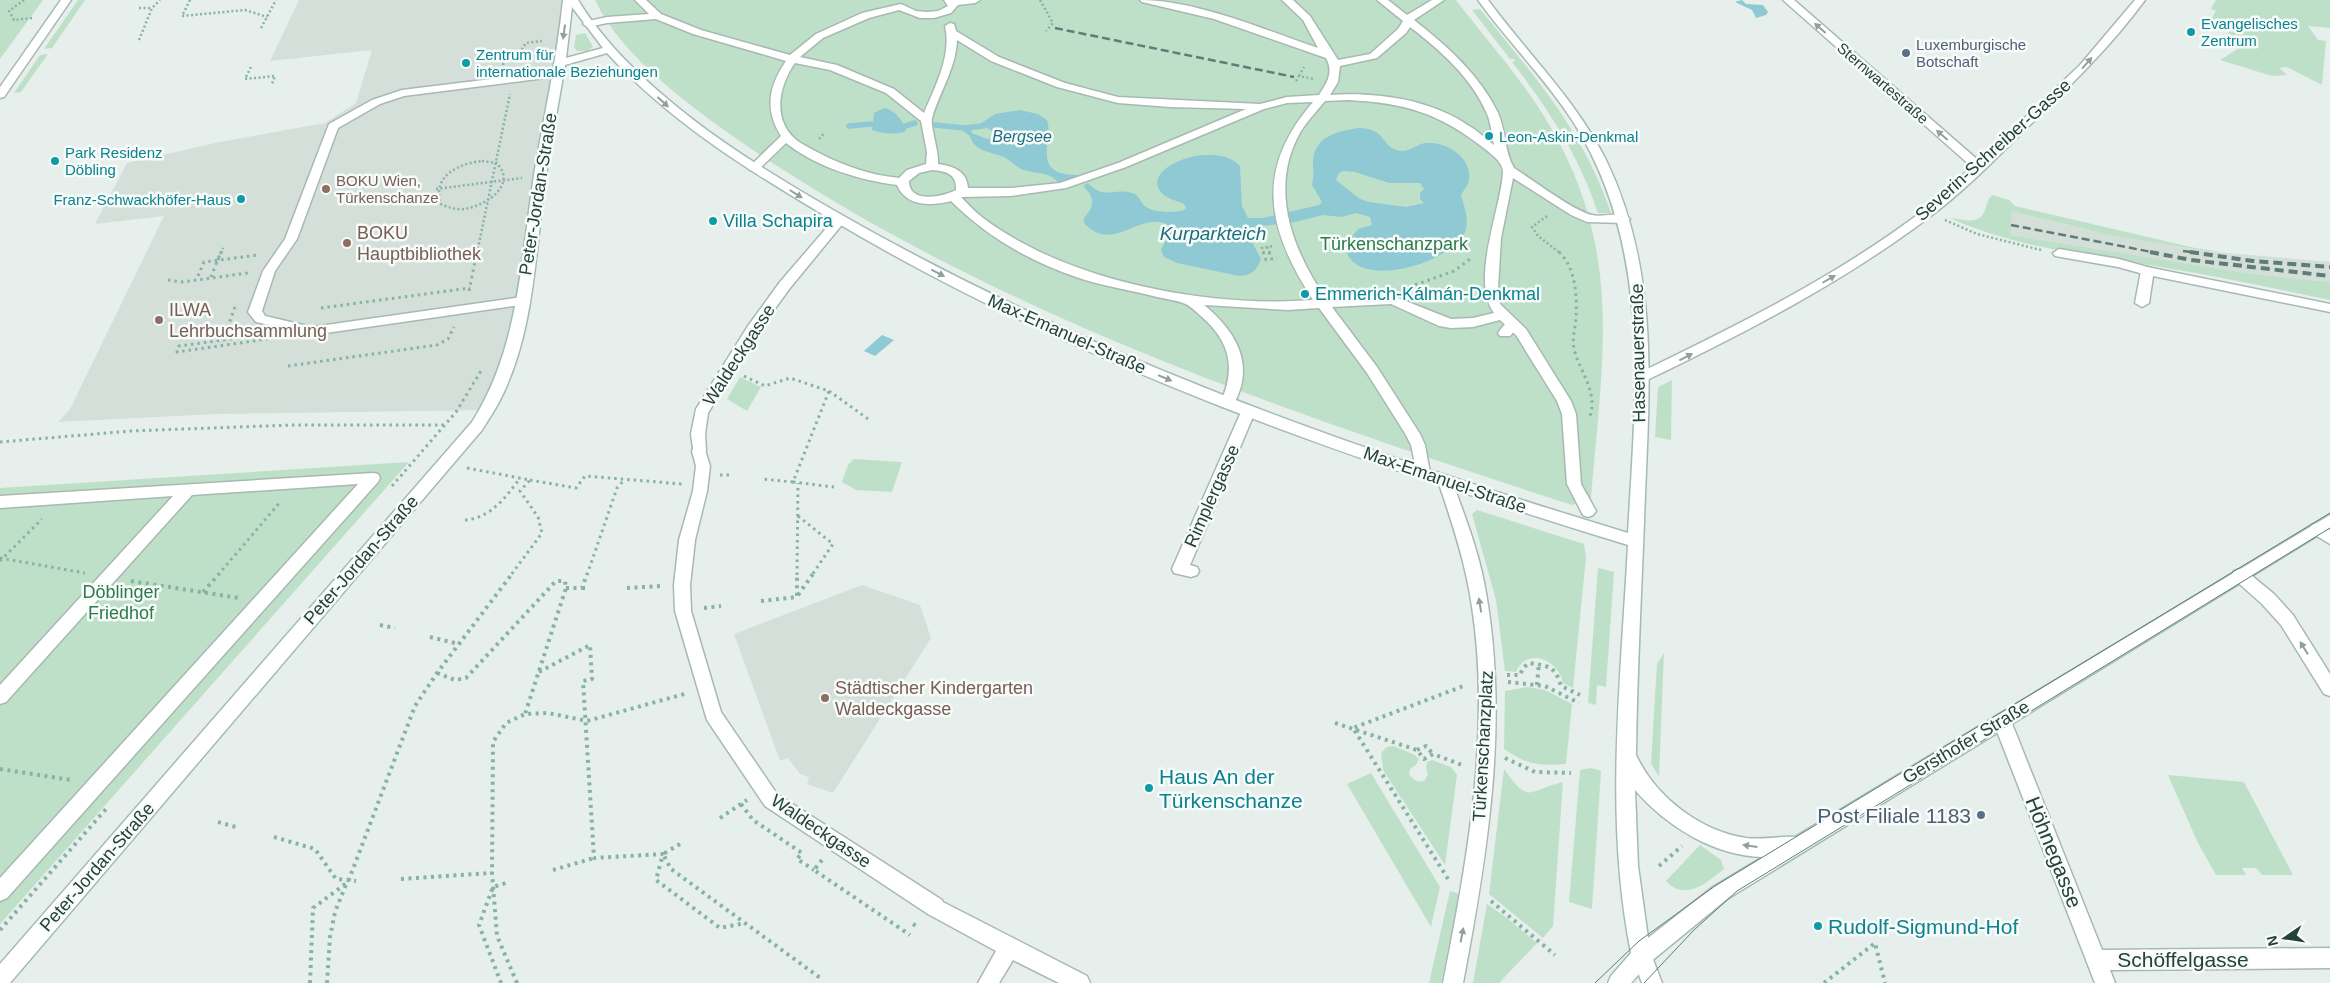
<svg xmlns="http://www.w3.org/2000/svg" width="2330" height="983" font-family="Helvetica,sans-serif">
  <style>
    .built { fill: #d4dfda }
    .green { fill: #bfe0c8 }
    .water { fill: #8ec9d4; fill-rule: evenodd }
    .lines { fill: none; stroke-linecap: round; stroke-linejoin: round }
    .stream { stroke: #8ec9d4; stroke-width: 5.5 }
    .lane-casing { stroke: #a8b8b2; stroke-width: 3 }
    .street-casing { stroke: #a8b8b2; stroke-width: 3 }
    .secondary-casing { stroke: #a4bbb3; stroke-width: 3 }
    .path-far2 { stroke: #86b3a5; stroke-width: 2.5; stroke-dasharray: 2 2.5; stroke-linecap: butt }
    .path-far1 { stroke: #86b3a5; stroke-width: 3; stroke-dasharray: 2.5 4; stroke-linecap: butt }
    .path { stroke: #86b3a5; stroke-width: 4; stroke-dasharray: 3 4.5; stroke-linecap: butt }
    .lane { fill: #fff; fill-rule: evenodd }
    .street { fill: #fff; fill-rule: evenodd }
    .secondary { fill: #fff; fill-rule: evenodd }
    .tram { stroke: #5f7d75; stroke-width: 1 }
    .rail-far1 { stroke: #5f7d75; stroke-width: 2.5; stroke-dasharray: 8 4; stroke-linecap: butt }
    .rail { stroke: #5f7d75; stroke-width: 4; stroke-dasharray: 9 5; stroke-linecap: butt }
    .path-bridge-far1 { stroke: #86b3a5; stroke-width: 2.5; stroke-dasharray: 2 2.5; stroke-linecap: butt }
    .path-bridge { stroke: #86b3a5; stroke-width: 3; stroke-dasharray: 2.5 4; stroke-linecap: butt }
    .oneway { fill: #92a09c }
    .culture-dot { fill: #0f9aa8; stroke: #f7fbf9; stroke-width: 2 }
    .service-dot { fill: #5c6f8a; stroke: #f7fbf9; stroke-width: 2 }
    .education-dot { fill: #8d6e63; stroke: #f7fbf9; stroke-width: 2 }
    .labels { text-anchor: middle; dominant-baseline: central; stroke-width: 5; stroke-linejoin: round; paint-order: stroke }
    .far-culture-label { font-size: 15px; fill: #0d838f; stroke: #f7fbf9; text-anchor: start }
    .far-service-label { font-size: 15px; fill: #4e5e75; stroke: #f7fbf9; text-anchor: start }
    .far-street-label { font-size: 15px; fill: #24423a; stroke: #f7fbf9 }
    .far-education-label { font-size: 15px; fill: #785e54; stroke: #f7fbf9; text-anchor: start }
    .far-water-label { font-size: 16px; font-style: italic; fill: #1c6f80; stroke: #f7fbf9 }
    .street-label { font-size: 18px; fill: #24423a; stroke: #f7fbf9 }
    .culture-label { font-size: 18px; fill: #0d838f; stroke: #f7fbf9; text-anchor: start }
    .education-label { font-size: 18px; fill: #785e54; stroke: #f7fbf9; text-anchor: start }
    .park-label { font-size: 18px; fill: #2d7a4b; stroke: #f7fbf9 }
    .water-label { font-size: 19px; font-style: italic; fill: #1c6f80; stroke: #f7fbf9 }
    .near-culture-label { font-size: 21px; fill: #0d838f; stroke: #f7fbf9; text-anchor: start }
    .near-service-label { font-size: 21px; fill: #4e5e75; stroke: #f7fbf9; text-anchor: end }
    .near-street-label { font-size: 21px; fill: #24423a; stroke: #f7fbf9 }
  </style>
  <rect width="100%" height="100%" fill="#e6efeb"/>
  <path class="built" d="M299,0H569L512,360L487,410L216,414L58,422L70,409L164,216L95,224L127,163L220,142L325,123L356,103L372,50L270,61Z
    M2011,211L2087,230L2169,245L2206,251L2330,262V282L2245,273L2011,235Z
    M862,585L920,605L931,638L833,793L807,784L809,777L800,774L788,758L780,761L734,634Z"/>
  <path class="green" d="M0,0H43L0,59Z
    M78,0H85L52,48L44,49Z
    M595,0H1456C1488,42 1525,82 1551,128C1624,253 1602,362 1591,498L1572,505C1291,414 992,313 747,146C695,110 622,58 595,0Z
    M2216,0H2330V28L2308,26L2318,40L2326,41L2322,85L2287,67L2279,68L2287,75L2272,76L2220,60L2241,47L2246,40L2227,35L2233,26L2211,19L2216,11L2211,9Z
    M1480,9C1534,76 1583,130 1611,213H1598C1579,156 1549,110 1512,62L1515,61L1513,59H1510L1472,10Z
    M585,33L593,47L587,51H577L574,47L576,35Z
    M48,54L21,92L14,93L40,55Z
    M1992,195L2009,200L2015,206L2195,248L2222,252L2206,251L2109,235L2011,211V235L2245,273L2330,282V300C2276,289 2221,277 2166,268C2093,255 2018,249 1950,218C1962,219 1980,226 1985,210C1987,204 1988,199 1992,195Z
    M740,377L761,387L747,411L727,399Z
    M1672,380L1671,440L1655,437L1658,387Z
    M854,459L902,462L892,492L856,490L842,482L848,465Z
    M409,462L0,924V488Z
    M1477,510L1584,544L1586,557L1573,688L1563,683C1559,660 1527,646 1516,672L1505,671L1496,600L1472,514Z
    M1598,568L1614,572L1606,687L1597,685L1596,705L1588,703Z
    M1664,653L1659,777L1651,763L1657,664Z
    M1527,687L1545,690L1572,704L1566,764C1538,766 1528,765 1504,749L1505,691Z
    M1394,746L1415,755L1419,759L1416,765L1410,769L1409,774C1413,780 1420,784 1425,780L1428,774L1426,768L1427,762L1432,760L1451,767L1457,775L1445,865L1383,770L1381,753L1387,747Z
    M1591,768L1601,771L1592,909L1569,902L1580,770Z
    M1504,769C1530,806 1528,790 1563,782L1553,926L1543,938L1489,894Z
    M1371,773L1440,887L1431,927L1347,784Z
    M2168,775L2244,782L2293,875H2262L2256,868H2242L2246,875H2216L2197,841Z
    M1700,845L1721,860L1724,869C1706,883 1686,902 1666,881Z
    M1450,891L1460,894L1441,983H1429Z
    M1487,904L1507,918L1537,943L1499,983H1473Z"/>
  <path class="water" d="M1742,0L1746,4L1763,5L1768,12L1766,15L1756,18L1752,10L1735,2Z
    M884,108C895,110 903,120 906,131C897,135 882,134 872,130L874,113Z
    M1020,110L1038,114L1047,120C1053,136 1038,161 1056,171C1064,176 1075,173 1082,177L1059,184C1052,172 1036,174 1024,170C1016,168 1012,161 1004,157C989,151 972,152 969,132L987,139L994,138V132L980,124L995,114Z
    M1359,128C1387,129 1381,146 1397,150C1408,154 1416,144 1426,143C1445,141 1472,157 1469,179C1469,185 1463,190 1461,196C1465,208 1470,222 1464,234C1448,265 1350,293 1345,245L1358,229L1372,225L1370,217L1356,213L1342,217L1323,215L1295,222L1252,227L1250,229L1249,236L1261,259C1257,270 1251,276 1239,276L1177,263L1164,257L1161,250L1171,230L1168,225C1140,210 1113,255 1084,223V218C1095,206 1095,197 1083,186L1088,183C1105,201 1113,187 1132,193C1140,195 1140,202 1145,206C1153,213 1175,213 1184,210L1186,208L1184,204C1176,200 1165,199 1160,191C1142,166 1216,139 1240,166L1242,206L1248,218H1263L1319,205L1322,202L1312,185C1314,174 1313,172 1313,162C1314,136 1338,131 1359,128ZM1343,171L1355,172L1389,183H1420L1424,189L1420,193V199L1424,203L1406,207L1369,202L1360,199L1336,180L1339,173Z
    M882,335L894,340L875,356L864,351Z"/>
  <g class="lines">
    <path class="stream" d="M935,125L964,128L969,132
      M849,126L871,124
      M905,126L915,123
      M964,128L983,126"/>
    <g class="lane-casing">
      <path id="lane" d="M557,71L562,74L561,76L404,96L380,104L338,128L297,239L275,271L262,311L265,316L312,327L522,297L528,301L527,304L312,335L256,322L248,312L263,271L285,239L329,124L372,100L402,90Z
        M2059,249L2119,259L2151,268L2153,271L2147,275L2118,267L2055,256L2053,253Z
        M1514,320L1521,324L1510,336H1500L1498,333C1502,327 1507,321 1514,320Z
        M699,446L704,447L710,466L707,491L695,540L690,585L691,611L721,712L777,794L942,900L945,907L942,914L935,916L928,914L765,806L707,720L675,611L674,585L679,540L693,491L696,466L692,451L694,447Z
        M373,473L378,474L380,478L378,482L7,898L0,901V878L358,484L192,495L6,702L0,704V685L173,496L0,508V496Z"/>
    </g>
    <g class="street-casing">
      <path id="street" d="M61,0H71L4,97L0,98V87Z
        M635,0H646L661,14L701,30L790,55L816,34L862,13L901,4L916,11L927,12L938,11L948,6L944,0H980L975,3L958,5L951,13L934,18H920L899,10L869,18L823,38L800,57L837,65L894,89L924,113C935,87 952,55 945,26L950,23L954,24L956,31L999,57L1065,83L1118,97L1260,104L1287,97L1319,95C1327,83 1334,72 1326,58L1214,19L1142,2L1140,0C1196,0 1265,30 1318,48L1303,20L1282,0H1293L1310,16L1338,60L1370,54L1398,29L1403,21L1377,0H1388L1407,15L1432,0H1444L1414,20C1447,46 1479,74 1498,113C1506,131 1504,151 1514,168C1533,180 1572,210 1592,215C1603,218 1622,210 1630,219L1624,223L1587,222L1571,215L1513,178L1501,238L1498,288L1500,304L1526,329L1571,401L1576,414L1581,484L1596,511L1593,515L1588,517L1583,515L1567,484L1562,414L1557,401L1516,335L1500,320L1473,327L1451,328L1439,326L1391,304L1332,307L1377,367L1420,434L1425,445L1430,473L1428,477H1418L1411,445L1406,435L1367,373L1319,308L1288,310L1204,305C1238,333 1256,367 1232,407H1222L1220,404C1236,369 1231,342 1201,316C1196,312 1190,305 1183,303C1175,300 1166,299 1157,297C1131,290 1102,286 1076,277C1029,261 986,236 951,201C932,206 906,207 897,185C859,180 816,167 786,143L758,170H750L748,168L750,166L781,136C764,109 769,86 786,61L693,34L656,19L607,23L588,27L583,24L584,22L607,17L649,14ZM1410,27C1440,50 1472,78 1487,114C1491,123 1492,135 1494,145C1486,139 1478,131 1469,126C1430,99 1376,92 1330,95L1338,82L1340,66L1377,58L1406,33ZM957,40L991,61L1057,87L1118,103L1170,107L1246,109L1118,163L1060,183L1011,188H968C967,171 953,166 938,164C939,151 930,126 932,118C940,91 956,68 957,40ZM795,63L830,70L886,93L921,121L927,152L926,164L907,170L899,178C870,175 844,166 819,153C810,148 800,144 793,137C772,116 780,84 795,63ZM1348,100C1406,103 1439,113 1485,149C1492,155 1503,162 1503,172C1501,209 1470,280 1494,313L1473,318L1451,319L1393,296L1326,299C1292,249 1268,188 1301,131C1308,120 1317,111 1325,101ZM1313,102C1254,170 1267,229 1313,300C1209,308 1068,282 983,218C975,212 968,204 961,197L1011,196L1066,188L1126,167L1264,109L1287,103ZM932,170C946,171 957,174 956,190C943,197 909,204 909,181L919,173Z
        M1783,0H1794L1979,161L2080,65L2135,0H2145C2112,45 2072,84 2032,123C2000,154 1968,188 1932,215C1844,282 1746,332 1647,380H1637L1635,377L1637,374C1736,326 1836,277 1924,210C1940,197 1956,181 1972,167Z
        M839,217L845,221L790,288L758,332L708,413L705,434L706,451L704,455H694L691,434L696,409L748,326L780,282L835,218Z
        M2147,267L2330,304V312L2153,276L2149,303L2142,307L2135,303L2141,271Z
        M1248,407L1253,408L1255,412L1190,565L1197,567L1199,571L1197,575L1191,577L1174,573L1172,569L1241,412L1243,408Z
        M1445,476L1450,477L1452,481C1464,514 1477,547 1484,582C1510,716 1488,851 1463,983H1443C1469,851 1495,713 1467,579C1460,546 1449,513 1438,481L1440,477Z
        M2317,523L2330,530V544L2312,533L2309,529L2312,525Z
        M2240,569L2246,571L2274,594L2293,615L2330,674V696L2324,694L2281,625L2262,604L2234,579L2232,575L2234,571Z
        M2002,713L2008,716L2011,721L2102,950L2330,948V968L2110,970L2115,983H2095L1993,721L1996,716Z
        M935,898L1087,976L1090,983H1059L1013,960L999,983H978L996,951L928,914L925,907L928,900Z
        M1642,946L1649,949L1662,983H1642L1632,956L1635,949Z"/>
    </g>
    <g class="secondary-casing">
      <path id="secondary" d="M563,0H578C588,17 601,33 614,48C670,109 738,154 809,196C1068,349 1342,446 1628,533C1636,392 1652,248 1574,123C1546,79 1508,42 1478,0H1488C1527,53 1575,99 1605,158C1658,266 1650,378 1645,494C1642,581 1637,668 1636,755C1655,796 1699,831 1746,838C1762,840 1779,836 1795,837L2330,515V528L1727,899L1649,963L1631,983H1608L1611,976L1631,953C1604,819 1621,680 1628,545C1352,460 1076,366 827,217C748,170 670,122 607,53L565,65C558,106 550,147 544,189C535,259 533,336 500,400C495,410 488,420 482,430L10,983H0V964L472,422C519,348 521,260 534,175C544,116 557,59 563,0ZM572,7L603,48L566,58ZM1635,790C1666,826 1714,856 1763,857L1713,887L1648,938L1638,866Z"/>
    </g>
    <path class="path-far2" d="M24,0L9,11L14,20L32,18
      M190,0L182,16L245,10L267,17
      M1040,0L1053,23L1046,31
      M139,8H152
      M261,28L276,0
      M139,40L152,8L160,0
      M503,65L505,58L518,55L526,43L542,41
      M251,67L245,79L275,76L272,84
      M1299,76L1304,67
      M1296,81L1299,76L1314,79
      M819,139L825,132
      M482,161L497,163C499,166 502,170 503,173C508,193 479,207 464,209C455,210 448,207 441,204C431,176 460,163 482,161Z
      M436,189L522,178
      M1547,216L1532,227L1538,236L1560,253
      M1945,220L1977,234L2041,250
      M1267,247L1270,253
      M221,253L223,248
      M477,253L510,94
      M1264,253L1262,248L1273,246"/>
    <path class="path-far1" d="M1263,252L1266,260L1277,258
      M1269,252L1272,259
      M1559,252C1576,268 1577,296 1576,318C1575,329 1572,339 1574,349C1580,373 1598,391 1590,416
      M218,260L221,252
      M198,276L204,262L258,255
      M211,277L216,264
      M168,280L182,282L248,273
      M1409,287L1454,271L1473,257
      M469,291L477,252
      M235,307L223,340L179,346L177,352L267,339
      M321,308L470,288
      M223,340L255,336
      M288,366L437,345L448,339L454,327
      M744,376L765,386L790,378L829,391L793,482L762,479
      M829,391L871,421
      M0,442L131,431L292,425H445
      M467,468L530,480L520,491L538,517L542,533L511,575
      M720,475H729
      M530,480L576,488L585,476L682,484
      M793,482L834,487
      M392,486L456,412L481,371
      M798,516L833,544L812,575
      M465,520C491,518 506,497 520,478
      M0,558L85,573
      M0,561L42,519
      M218,575L281,501
      M587,575L617,488L624,480
      M797,575L798,483"/>
    <path class="path" d="M131,581L239,598
      M566,588H582L587,574
      M582,588H589
      M627,588L661,586
      M203,592L219,574
      M798,595L813,574
      M761,601L797,597V574
      M704,608L721,606
      M380,625L395,628
      M430,637L459,644
      M539,672L590,645L592,679L583,681L594,858L663,854L656,880L720,928L745,923
      M437,673L455,680L466,678L556,581H565L566,588L525,714
      M1507,675H1520L1523,668L1529,663C1549,666 1555,666 1561,686L1580,695
      M1508,682L1545,686L1579,703
      M1537,685L1539,663
      M1335,723L1417,750L1424,759L1433,754L1462,765
      M1417,750L1426,746L1433,754
      M1505,758L1535,772L1571,773
      M0,769L71,780
      M741,804L753,820L802,853L797,859L814,870
      M720,818L747,800
      M218,822L236,827
      M274,837L315,849L336,879L356,881
      M680,844L663,854L671,869L823,980
      M822,860L814,870L910,935
      M1659,866L1682,846
      M553,870L594,858
      M401,879L492,873
      M1448,879L1353,728L1466,685
      M1491,901L1555,955
      M913,924L919,928
      M0,930L106,809
      M310,983L313,908L348,882L415,706L437,673L512,574
      M327,983L330,937L335,912L347,882
      M501,983L479,925L493,887L506,883
      M517,983L497,936L492,873L493,742L506,723L525,714L548,713L587,721L688,693
      M1824,983L1875,943L1885,983"/>
    <use href="#lane" class="lane"/>
    <use href="#street" class="street"/>
    <use href="#secondary" class="secondary"/>
    <path class="tram" d="M1595,983L1639,941L1715,886L2330,513
      M1644,983L1694,930L1737,891L2330,528"/>
    <path class="rail-far1" d="M1055,28L1294,77
      M2011,225L2157,253
      M2183,251L2199,253"/>
    <path class="rail" d="M2150,252L2191,260L2330,276
      M2190,252L2253,261L2330,267"/>
    <path class="path-bridge-far1" d="M221,253L223,248"/>
    <path class="path-bridge" d="M216,264L221,252"/>
  </g>
  <defs><path id="oneway-solid" d="M-6-.8H1V-3.2L6.5 0L1 3.2V.8H-6Z" transform="scale(1.25)"/></defs>
  <g class="oneway">
    <use href="#oneway-solid" transform="translate(1820 28) rotate(-139)"/>
    <use href="#oneway-solid" transform="translate(564 32) rotate(98)"/>
    <use href="#oneway-solid" transform="translate(2087 63) rotate(-49)"/>
    <use href="#oneway-solid" transform="translate(663 102) rotate(42)"/>
    <use href="#oneway-solid" transform="translate(1942 135) rotate(-139)"/>
    <use href="#oneway-solid" transform="translate(796 194) rotate(32)"/>
    <use href="#oneway-solid" transform="translate(938 273) rotate(27)"/>
    <use href="#oneway-solid" transform="translate(1829 279) rotate(-30)"/>
    <use href="#oneway-solid" transform="translate(1686 357) rotate(-27)"/>
    <use href="#oneway-solid" transform="translate(1165 378) rotate(23)"/>
    <use href="#oneway-solid" transform="translate(1480 605) rotate(-99)"/>
    <use href="#oneway-solid" transform="translate(2304 648) rotate(-122)"/>
    <use href="#oneway-solid" transform="translate(1750 846) rotate(-172)"/>
    <use href="#oneway-solid" transform="translate(1462 935) rotate(-79)"/>
  </g>
  <g class="culture-dot">
    <circle cx="2191" cy="32" r="5"/>
    <circle cx="466" cy="63" r="5"/>
    <circle cx="1489" cy="136" r="5"/>
    <circle cx="55" cy="161" r="5"/>
    <circle cx="241" cy="199" r="5"/>
    <circle cx="713" cy="221" r="5"/>
    <circle cx="1305" cy="294" r="5"/>
    <circle cx="1149" cy="788" r="5"/>
    <circle cx="1818" cy="926" r="5"/>
  </g>
  <g class="service-dot">
    <circle cx="1906" cy="53" r="5"/>
    <circle cx="1981" cy="815" r="5"/>
  </g>
  <g class="education-dot">
    <circle cx="326" cy="189" r="5"/>
    <circle cx="347" cy="243" r="5"/>
    <circle cx="159" cy="320" r="5"/>
    <circle cx="825" cy="698" r="5"/>
  </g>
  <g class="labels">
    <g class="far-culture-label">
      <text x="2201" y="23">Evangelisches<tspan x="2201" dy="17">Zentrum</tspan></text>
      <text x="476" y="54">Zentrum für<tspan x="476" dy="17">internationale Beziehungen</tspan></text>
      <text x="1499" y="136">Leon-Askin-Denkmal</text>
      <text x="65" y="152">Park Residenz<tspan x="65" dy="17">Döbling</tspan></text>
      <text x="231" y="199" text-anchor="end">Franz-Schwackhöfer-Haus</text>
    </g>
    <g class="far-service-label">
      <text x="1916" y="44">Luxemburgische<tspan x="1916" dy="17">Botschaft</tspan></text>
    </g>
    <g class="far-street-label">
      <text transform="translate(1883 83) rotate(41)">Sternwartestraße</text>
    </g>
    <g class="far-education-label">
      <text x="336" y="180">BOKU Wien,<tspan x="336" dy="17">Türkenschanze</tspan></text>
    </g>
    <g class="far-water-label">
      <text x="1022" y="136">Bergsee</text>
    </g>
    <g class="street-label">
      <text transform="translate(1993 150) rotate(-42)">Severin-Schreiber-Gasse</text>
      <text transform="translate(538 194) rotate(-81)">Peter-Jordan-Straße</text>
      <text transform="translate(1067 334) rotate(24)">Max-Emanuel-Straße</text>
      <text transform="translate(1638 353) rotate(-91)">Hasenauerstraße</text>
      <text transform="translate(739 355) rotate(-57)">Waldeckgasse</text>
      <text transform="translate(1445 480) rotate(19)">Max-Emanuel-Straße</text>
      <text transform="translate(1212 496) rotate(-66)">Rimplergasse</text>
      <text transform="translate(361 560) rotate(-49)">Peter-Jordan-Straße</text>
      <text transform="translate(1966 742) rotate(-31)">Gersthofer Straße</text>
      <text transform="translate(1483 746) rotate(-87)">Türkenschanzplatz</text>
      <text transform="translate(821 831) rotate(34)">Waldeckgasse</text>
      <text transform="translate(97 867) rotate(-49)">Peter-Jordan-Straße</text>
    </g>
    <g class="culture-label">
      <text x="723" y="221">Villa Schapira</text>
      <text x="1315" y="294">Emmerich-Kálmán-Denkmal</text>
    </g>
    <g class="education-label">
      <text x="357" y="233">BOKU<tspan x="357" dy="21">Hauptbibliothek</tspan></text>
      <text x="169" y="310">ILWA<tspan x="169" dy="21">Lehrbuchsammlung</tspan></text>
      <text x="835" y="688">Städtischer Kindergarten<tspan x="835" dy="21">Waldeckgasse</tspan></text>
    </g>
    <g class="park-label">
      <text x="1394" y="244">Türkenschanzpark</text>
      <text x="121" y="592">Döblinger<tspan x="121" dy="21">Friedhof</tspan></text>
    </g>
    <g class="water-label">
      <text x="1213" y="233">Kurparkteich</text>
    </g>
    <g class="near-culture-label">
      <text x="1159" y="776">Haus An der<tspan x="1159" dy="24">Türkenschanze</tspan></text>
      <text x="1828" y="926">Rudolf-Sigmund-Hof</text>
    </g>
    <g class="near-service-label">
      <text x="1971" y="815">Post Filiale 1183</text>
    </g>
    <g class="near-street-label">
      <text transform="translate(2054 852) rotate(68)">Höhnegasse</text>
      <text x="2183" y="959">Schöffelgasse</text>
    </g>
  </g>
  <g transform="translate(2285 938) rotate(257)" stroke="#f7fbf9" stroke-width="4" paint-order="stroke">
  <path d="M0-4L9 19L0 12L-9 19Z" fill="#24423a"/>
  <text y="-8" font-size="14" font-weight="bold" text-anchor="middle" fill="#24423a">N</text>
  </g>
</svg>
